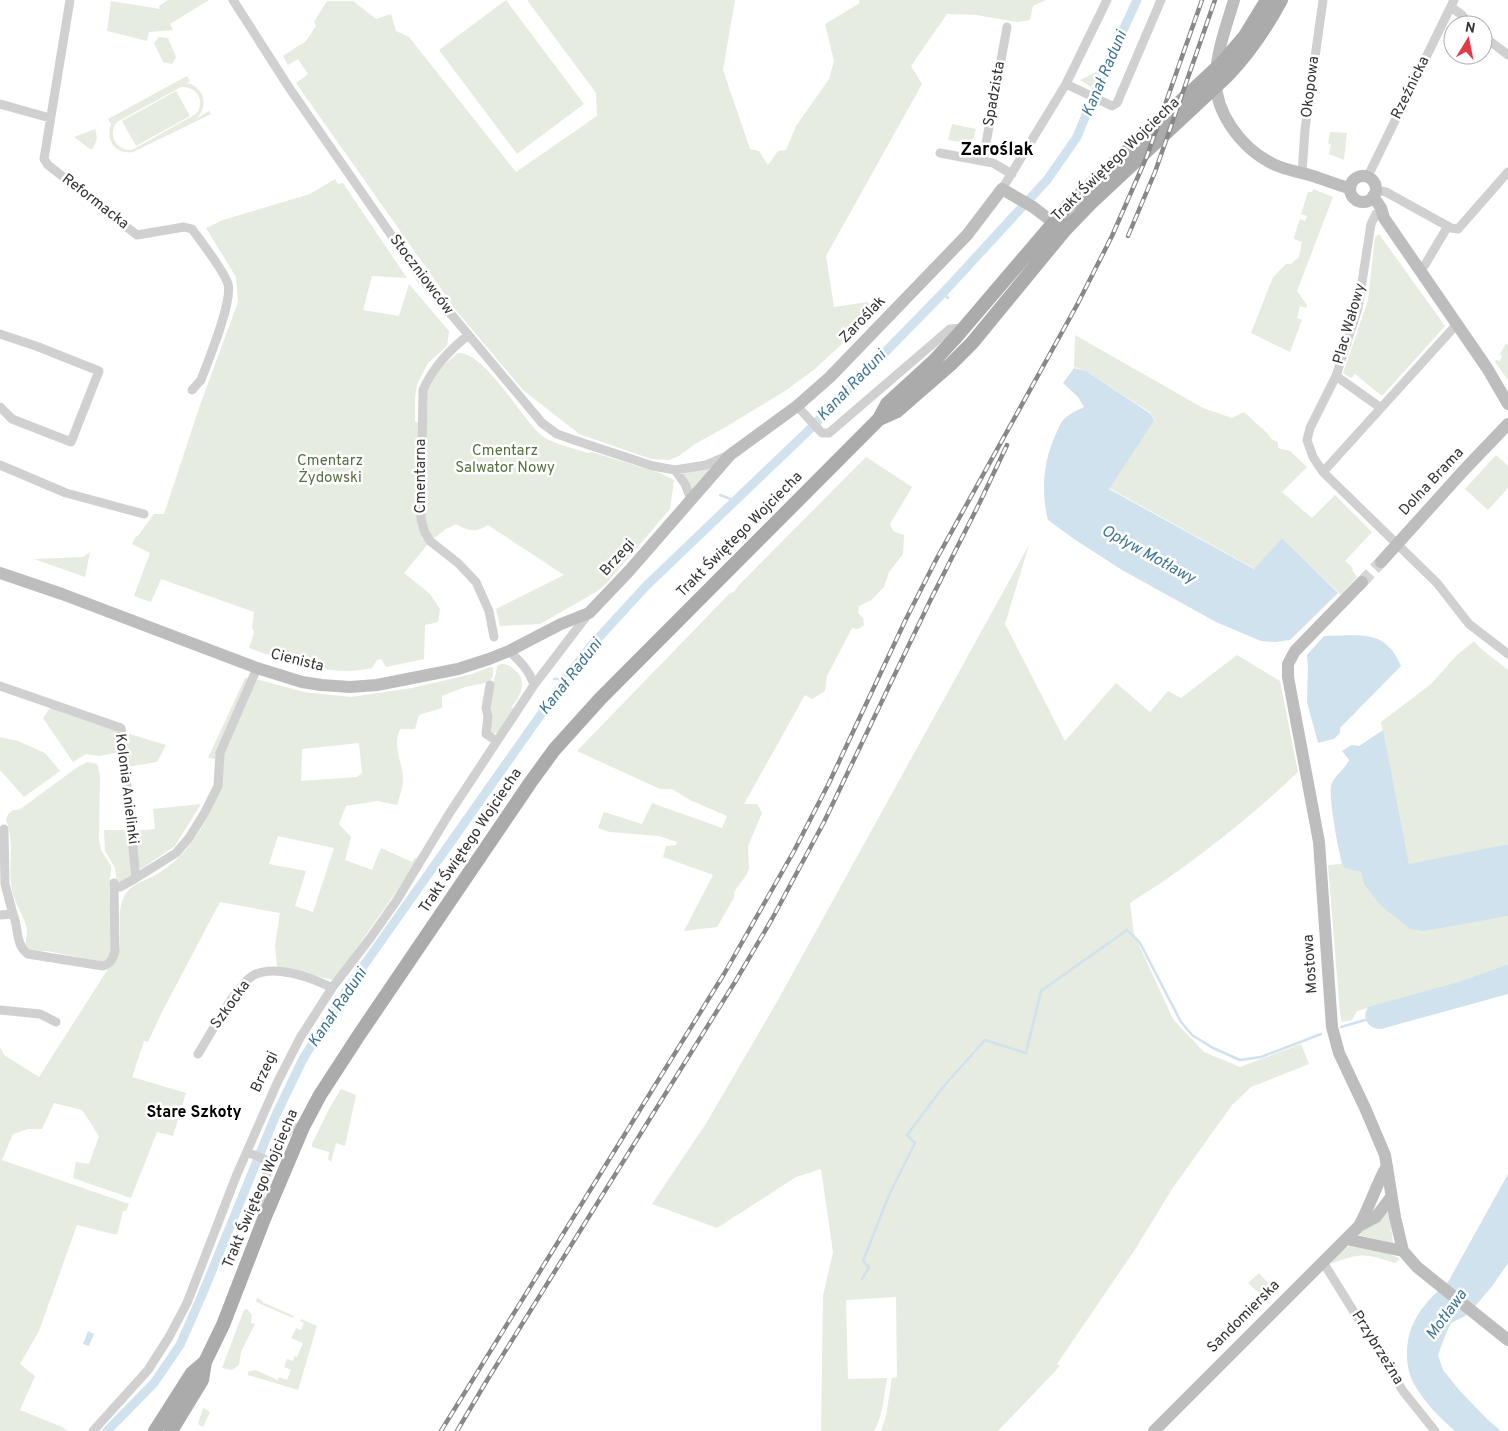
<svg xmlns="http://www.w3.org/2000/svg" width="1508" height="1431" font-family="Overpass,sans-serif">
  <style>
    .green { fill: #e6ecdf; fill-rule: evenodd }
    .water { fill: #cfe2ee }
    .pier { fill: #fff }
    .lines { fill: none; stroke-linecap: round; stroke-linejoin: round }
    .stream { stroke: #cfe2ee; stroke-width: 2.5 }
    .canal { stroke: #cfe2ee; stroke-width: 9 }
    .secondary-tunnel { stroke: #d6d6d6; stroke-width: 12; stroke-dasharray: 12 6; stroke-linecap: butt }
    .street { stroke: #d0d0d0; stroke-width: 9 }
    .secondary { stroke: #bdbdbd; stroke-width: 12 }
    .primary { stroke: #ababab; stroke-width: 14 }
    .rail-casing { stroke: #888; stroke-width: 4.5 }
    .rail { stroke: #fff; stroke-width: 2.5; stroke-dasharray: 8; stroke-linecap: butt }
    .labels { text-anchor: middle; dominant-baseline: central; stroke-width: 5; stroke-linejoin: round; paint-order: stroke }
    .street-label { font-size: 15px; fill: #333; stroke: #fff }
    .park-label { font-size: 15px; fill: #56703f; stroke: #fff }
    .water-label { font-size: 16px; font-style: italic; fill: #3f7597; stroke: #fff }
    .neighbourhood-label { font-size: 16px; font-weight: bold; fill: #000; stroke: #fff }
    .quarter-label { font-size: 18px; font-weight: bold; fill: #000; stroke: #fff }
  </style>
  <rect width="100%" height="100%" fill="#fff"/>
  <path class="green" d="M168,0H209L170,24L173,30L149,32L147,41L107,31L111,1L160,9L159,6Z
    M506,0L584,104L517,154L439,50Z
    M527,0H735L723,70L750,149L759,151L768,165L778,151L786,150L796,126L829,79L834,61L825,24L860,3L859,0H1046L1033,6L1030,20L1017,22L977,15L947,14L911,66L922,84L826,256L834,307L868,302L875,313L815,369L785,391L724,428L695,444L679,456L669,460L651,459L579,434L523,390L458,313L296,83L308,74L298,59L288,65L283,56L306,41L316,26L314,22L327,1H353L376,19L391,14L396,31L409,37L516,172L597,116L596,93Z
    M159,37L168,38L176,57L172,64L163,62L154,43Z
    M1102,69L1099,76L1091,87L1080,80Z
    M187,76L190,81L187,83C205,88 209,106 196,119L209,111L211,114L133,152C116,155 105,141 111,124L108,119ZM181,87C197,86 206,101 196,114L132,150C116,151 107,135 117,122Z
    M176,91L190,116L136,146L122,121Z
    M952,124L976,129L972,144L948,140Z
    M95,129C98,137 97,143 91,150L74,137Z
    M1330,132L1347,133L1344,160L1329,154L1331,145L1328,143Z
    M335,179L338,184L343,183L407,278L372,276L363,310L399,316L409,284L449,331L447,346L428,363L417,384L415,398V422H418L419,519L422,539H425L428,544L404,573L430,594L440,609L438,622L425,625L424,659L386,667L381,659L377,660L372,668C364,669 356,671 349,671C315,671 280,659 249,648L254,632L252,627L254,612L161,579L151,602L134,596L150,553L132,544L135,537L138,536L154,514H164L199,408L238,302L236,277L206,228L223,220L310,194Z
    M1313,189L1333,197L1297,291L1307,305L1306,308L1300,306L1297,318L1302,320L1290,352L1251,333L1273,277L1286,264H1291L1299,257L1302,242L1294,239V237L1300,219L1305,221L1307,216L1301,214L1308,192H1312Z
    M1379,234L1445,326L1382,396L1355,374L1351,378L1343,373L1368,300L1375,237Z
    M1075,335L1203,408L1232,418L1244,412L1268,434L1271,439L1278,442V448L1290,451L1307,467L1282,492L1312,518L1335,495L1372,532L1345,561L1353,568L1352,570L1357,577L1341,595L1282,538L1255,569L1109,488L1154,421L1151,413L1086,371L1074,367Z
    M1506,343L1508,345V380L1495,362L1496,360L1500,361L1502,356L1500,354Z
    M458,353C484,351 521,418 541,435C548,442 576,449 587,453L592,452L660,473L674,480L670,509L605,585L596,592L540,624L500,626L496,609L564,575L488,525C476,533 468,531 456,524L446,529L432,540L424,518L427,390L441,367Z
    M1496,455L1508,466V488L1488,510L1465,489Z
    M866,457L912,487L890,524L893,531L904,535L903,554L889,572L884,587L871,600L859,606L858,613L863,618L864,625L858,629L852,628L827,676L825,691L812,699L805,695L744,804H757L762,813L748,846L749,868L747,874L734,892V898L717,927L684,931L713,875L663,857L666,846L676,845L677,842L659,836L610,832L598,828L604,812L642,824L652,803L722,828L727,816L690,800L672,789H660L577,751L730,593L734,592L739,585Z
    M709,468L711,469L692,490L683,475L684,473Z
    M1029,545L1005,624L1065,741L1116,683L1150,712L1168,691L1181,698L1237,655L1280,681L1298,772C1256,812 1212,847 1165,880C1154,888 1141,895 1130,903L1134,934L1173,1019L1204,1052L1240,1067L1301,1044L1309,1064L1251,1087L1232,1105L1172,1189L1136,1248L1057,1364L1060,1366L998,1431H881L886,1416L892,1378L897,1377L896,1297L846,1300L848,1379L887,1378C884,1395 883,1416 874,1431H821L823,1296L833,1252L821,1169L796,1177L717,1228L652,1204L707,1122L778,1000Z
    M90,552L85,577L34,559L83,557Z
    M1474,641L1480,648L1508,670V844L1409,865L1381,722L1431,684L1456,656Z
    M501,664C508,664 511,666 516,671C528,682 520,696 512,707L513,709L497,733H491L489,731C489,720 489,709 490,698C491,687 496,677 497,666Z
    M490,667H493V675L490,682L465,687L442,696V708L419,715L415,729H400C392,747 402,760 403,778C404,786 399,797 397,805L377,801L346,806L339,824L351,837L345,860L372,870L381,848L412,862L415,858L417,859L411,871L334,980L277,967L275,945L280,913L220,902L162,1012L148,1042L144,1041L132,1077L186,1093L173,1136L157,1132L131,1198L73,1178L76,1162L89,1164L99,1136L82,1110L54,1103L42,1129H28L13,1134L2,1160L129,1204L126,1211H123L117,1235L77,1225L39,1331L20,1364L35,1376L20,1410L62,1427L68,1431H0V1047L4,1055L39,1077L108,969C111,966 115,964 116,960C126,939 113,913 126,893C134,882 149,880 159,873C169,866 181,857 188,847C206,825 225,788 223,760L208,758L245,678L256,679L304,692L351,697L412,688L472,674ZM359,743L362,773L357,777L301,781L302,749ZM278,836L334,848L313,912L295,906L306,871L269,864Z
    M51,706L117,729L120,752L99,756L86,754L73,762L43,718Z
    M123,732L166,745L157,762L127,767Z
    M0,737L18,741L45,753L60,771L24,797L0,770Z
    M88,762L97,764L100,776L99,839L101,850L111,866V871L109,888L112,950L109,960L103,962L47,951L35,952L28,949C23,940 28,939 27,930C25,918 16,905 13,894C6,870 16,843 6,820L8,814L13,810H19L79,766Z
    M201,804L175,846L141,869L138,865L134,831L155,829L153,809Z
    M104,830H129L133,875L117,884L115,868L105,851Z
    M1342,864L1347,869L1361,872L1364,885L1382,907L1410,929L1508,916V964L1458,982L1357,1011L1352,1020L1342,1022L1340,1013L1328,865Z
    M341,1089L356,1095L345,1146L336,1143L331,1162L328,1159L329,1152L312,1147V1144L329,1109Z
    M1389,1210L1393,1243L1359,1235V1234Z
    M1350,1246L1387,1253L1400,1259L1395,1263C1364,1254 1363,1252 1331,1264C1334,1256 1342,1249 1350,1246Z
    M1259,1273L1277,1293L1268,1302L1248,1283Z
    M257,1298L263,1301L262,1302L294,1316L293,1318L256,1302Z
    M247,1309L252,1315L251,1323L255,1324L241,1352L239,1365L232,1370L222,1368L244,1310Z
    M301,1319L317,1326L298,1390L248,1375V1372L255,1370L278,1380L279,1377L287,1380L291,1370L284,1367L287,1359L293,1361L295,1356L297,1357L303,1343L291,1338L296,1328L301,1330L304,1323L300,1321Z
    M203,1408L210,1412L203,1427L198,1424Z"/>
  <path class="water" d="M1074,368L1086,371L1151,414L1154,421L1109,489L1254,569L1282,538L1338,593L1290,640L1275,642L1261,641L1216,622L1122,570L1074,539L1048,520C1041,491 1043,463 1055,436C1058,430 1060,423 1064,419C1069,414 1078,410 1084,407L1078,397L1063,383Z
    M1324,636C1360,636 1385,628 1401,666L1340,728V733L1352,745L1359,746L1383,730L1409,864L1508,844V916L1424,931L1410,929L1382,907L1364,885L1361,872L1347,869L1343,866C1338,851 1329,800 1331,786C1333,776 1345,770 1349,760L1333,739L1318,743L1307,702L1308,667L1307,655Z
    M1508,964V994L1381,1029C1368,1029 1361,1018 1368,1007L1458,982Z
    M1508,1174V1263L1493,1285L1477,1304L1465,1316L1451,1323L1445,1336L1438,1355L1443,1370L1460,1391L1487,1419L1501,1431H1455C1440,1418 1424,1402 1414,1384C1404,1366 1405,1338 1415,1320C1422,1306 1436,1292 1448,1282Z
    M88,1331L94,1334L89,1346L83,1344Z"/>
  <path class="pier" d="M1343,730L1355,743L1340,752L1331,742Z"/>
  <g class="lines">
    <path class="stream" d="M943,293L948,298
      M720,495L736,501
      M554,679H566
      M1341,1027L1365,1020
      M862,1279L869,1267L863,1261L889,1195L915,1143L907,1135L943,1087L985,1040L1026,1053L1041,991L1127,930L1140,943L1181,1022L1192,1035L1213,1048L1240,1060L1261,1057L1321,1034"/>
    <path class="canal" d="M107,1431L154,1383L180,1345L202,1295L275,1117L302,1061L315,1039L355,978L568,676L591,646L646,586L808,431L943,293L1047,180L1077,137L1101,78L1137,0"/>
    <path class="secondary-tunnel" d="M1362,582L1381,562"/>
    <path class="street" d="M70,0L44,159L48,165L137,235L184,227L192,229C201,241 224,271 228,284C233,302 208,361 201,380L192,390
      M233,0L290,89L421,278L542,423L557,434L574,440L653,466L675,470L706,465L727,456
      M1451,7L1462,15L1469,25
      M1483,36L1508,55
      M1066,84L1112,106L1117,103L1161,0
      M0,104L50,118
      M940,153L993,163L1012,174
      M983,160L1007,27
      M1302,174L1305,129L1323,0
      M1368,176L1454,0
      M1002,189L1066,84L1107,0
      M1376,190L1386,192L1451,228L1458,229L1508,172
      M1376,214L1371,224L1358,308L1336,376L1310,428L1307,440L1313,457L1323,472L1437,583L1469,624L1508,654
      M1420,273L1448,226
      M0,334L36,346L99,371L71,442L12,419L0,407
      M468,335C449,351 433,367 423,390L421,519L425,533L430,541L458,563L476,582L489,611L494,637
      M1336,376L1381,408
      M797,406L822,433H829L950,329L964,328
      M0,465L66,493L144,514
      M675,470L685,484L691,499
      M1323,472L1457,324
      M509,651C521,662 529,670 534,685
      M490,685L486,708L488,716L486,734L497,741
      M0,686L121,728L136,878
      M4,829L5,884L13,914
      M114,887H120L136,878L176,853L189,838L204,814L218,786L220,753L257,668
      M0,915L13,914C19,928 15,945 28,954L103,966C111,964 113,958 115,951L114,883
      M0,1010L40,1014L56,1022
      M198,1054C210,1035 236,985 254,975C275,964 313,978 332,988
      M247,1152L271,1162
      M264,1218L260,1194L271,1162L289,1129L303,1127
      M1323,1262L1403,1391L1435,1431
      M93,1431L148,1370L169,1337L187,1303L237,1174L278,1081L300,1038L332,988L371,937L397,900L449,814L534,685L589,613"/>
    <path class="secondary" d="M1234,0C1227,24 1217,50 1216,75C1213,111 1241,148 1273,164C1285,170 1300,172 1313,176C1325,180 1337,185 1349,188
      M1350 189a13 13 0 1 1 26 0a13 13 0 1 1-26 0Z
      M1373,196L1381,208L1384,218L1487,368L1508,404
      M1381,562L1464,470L1508,424
      M0,573L62,594L257,668L302,682L321,685L350,687L377,685L458,669L489,659L509,651L561,624L589,613L629,571L730,455L797,406L830,377L967,235L1002,189L1033,207L1062,229
      M1362,582L1295,651L1288,664V677L1319,842L1332,1027L1339,1053L1365,1108L1385,1155L1395,1217L1403,1251L1417,1267L1508,1340
      M1359,1226L1376,1217L1391,1197
      M1346,1239L1403,1251
      M1154,1431L1359,1226C1370,1206 1376,1185 1387,1166"/>
    <path class="primary" d="M879,419L897,411L951,364L972,343L1064,231L1091,203L1227,76C1249,53 1266,28 1281,0
      M155,1431L192,1373L205,1362
      M171,1431L202,1380L205,1362L223,1325L264,1219L303,1127L320,1095L359,1035L530,783L554,750L600,699L879,419L887,404L934,361L957,336L1068,206L1221,64L1245,36L1267,0"/>
    <g class="rail-casing">
      <path id="rail" d="M1128,236L1155,172L1215,0
        M441,1431L724,974L794,851L829,783L906,619L937,558L1077,305L1112,236L1147,156L1202,0
        M457,1431L486,1382L735,982L772,919L824,822L930,601L980,502L1007,445"/>
    </g>
    <use href="#rail" class="rail"/>
  </g>
  <g class="labels">
    <g class="street-label">
      <text transform="translate(1311 87) rotate(-83)">Okopowa</text>
      <text transform="translate(1411 88) rotate(-64)">Rzeźnicka</text>
      <text transform="translate(995 94) rotate(-80)">Spadzista</text>
      <text transform="translate(1116 160) rotate(-44)">Trakt Świętego Wojciecha</text>
      <text transform="translate(95 202) rotate(38)">Reformacka</text>
      <text transform="translate(421 275) rotate(53)">Stoczniowców</text>
      <text transform="translate(863 320) rotate(-46)">Zaroślak</text>
      <text transform="translate(1350 324) rotate(-74)">Plac Wałowy</text>
      <text transform="translate(421 476) rotate(-90)">Cmentarna</text>
      <text transform="translate(1432 482) rotate(-47)">Dolna Brama</text>
      <text transform="translate(740 535) rotate(-45)">Trakt Świętego Wojciecha</text>
      <text transform="translate(618 558) rotate(-48)">Brzegi</text>
      <text transform="translate(297 661) rotate(14)">Cienista</text>
      <text transform="translate(126 789) rotate(83)">Kolonia Anielinki</text>
      <text transform="translate(471 841) rotate(-56)">Trakt Świętego Wojciecha</text>
      <text transform="translate(1311 964) rotate(-94)">Mostowa</text>
      <text transform="translate(231 1005) rotate(-54)">Szkocka</text>
      <text transform="translate(265 1072) rotate(-65)">Brzegi</text>
      <text transform="translate(261 1189) rotate(-67)">Trakt Świętego Wojciecha</text>
      <text transform="translate(1244 1317) rotate(-45)">Sandomierska</text>
      <text transform="translate(1377 1348) rotate(58)">Przybrzeżna</text>
    </g>
    <g class="park-label">
      <text x="505" y="451">Cmentarz<tspan x="505" dy="17">Salwator Nowy</tspan></text>
      <text x="330" y="461">Cmentarz<tspan x="330" dy="17">Żydowski</tspan></text>
    </g>
    <g class="water-label">
      <text transform="translate(1105 74) rotate(-67)">Kanał Raduni</text>
      <text transform="translate(852 386) rotate(-46)">Kanał Raduni</text>
      <text transform="translate(1148 555) rotate(29)">Opływ Motławy</text>
      <text transform="translate(571 677) rotate(-52)">Kanał Raduni</text>
      <text transform="translate(338 1008) rotate(-56)">Kanał Raduni</text>
      <text transform="translate(1447 1315) rotate(-54)">Motława</text>
    </g>
    <g class="neighbourhood-label">
      <text x="194" y="1113">Stare Szkoty</text>
    </g>
    <g class="quarter-label">
      <text x="997" y="150">Zaroślak</text>
    </g>
  </g>
  <g transform="translate(1468 40) rotate(10)"><circle r="24" fill="#ffffff" stroke="#adadad"/>
  <path d="M0-4L9 19L0 12L-9 19Z" fill="#e63946"/>
  <text y="-8" font-size="14" font-weight="bold" text-anchor="middle" fill="#333333">N</text>
  </g>
</svg>
